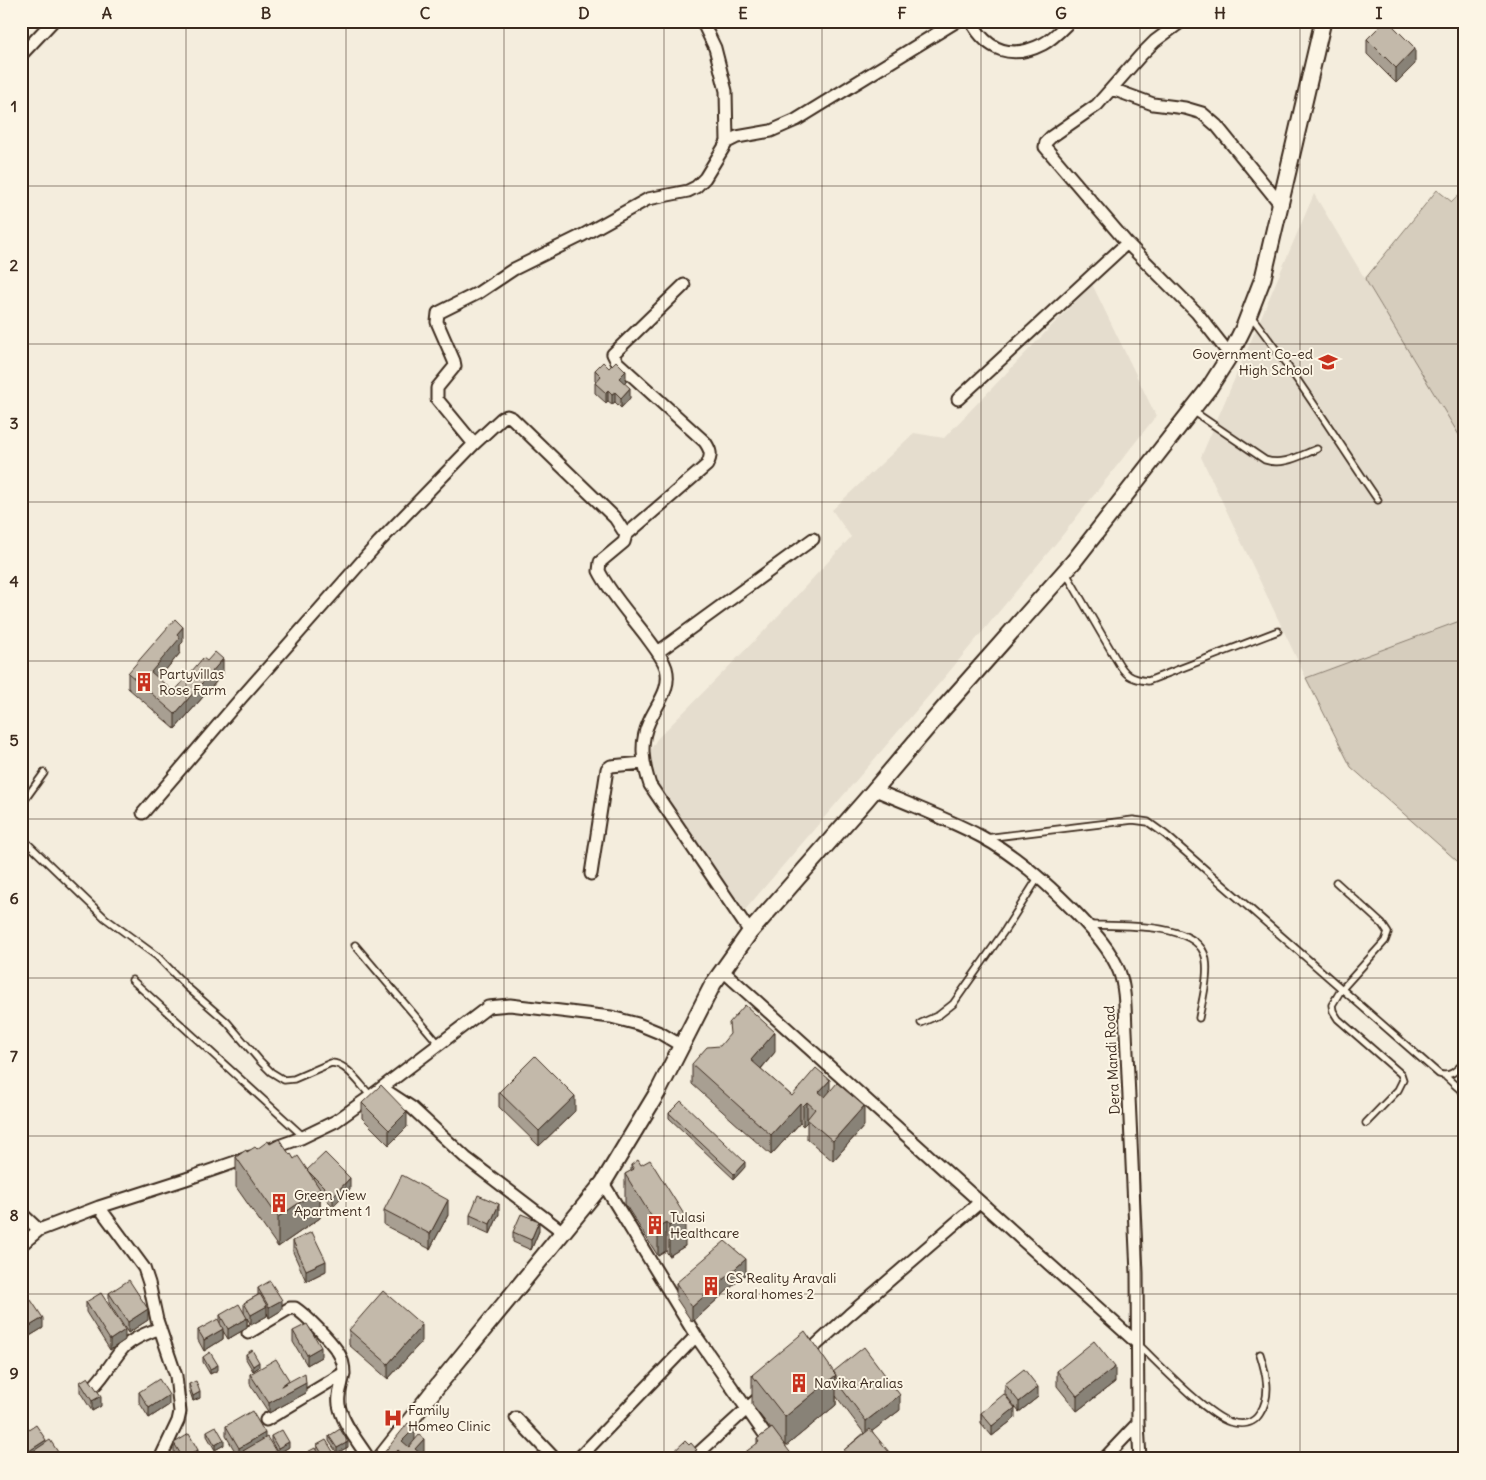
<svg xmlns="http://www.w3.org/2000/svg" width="1486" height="1480" font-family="Delius,sans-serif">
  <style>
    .built { fill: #e5ddce }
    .green { fill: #d6cdbd; stroke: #887c6e }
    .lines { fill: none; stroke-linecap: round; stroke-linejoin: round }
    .service-casing { stroke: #3b2a1e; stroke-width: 9 }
    .minor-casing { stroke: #3b2a1e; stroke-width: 15 }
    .tertiary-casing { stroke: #3b2a1e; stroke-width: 19 }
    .service { stroke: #fcf5e5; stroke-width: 5.5 }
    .minor { stroke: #fcf5e5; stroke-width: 11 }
    .tertiary { stroke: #fcf5e5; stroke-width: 15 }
    .wall { fill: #a89f92; stroke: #3b2a1e }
    .shaded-wall { fill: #888277; stroke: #3b2a1e }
    .building { fill: #c3b9aa; stroke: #3b2a1e }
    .grid { fill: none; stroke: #3b2a1e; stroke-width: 1; stroke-opacity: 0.55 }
    .labels { text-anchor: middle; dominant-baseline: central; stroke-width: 4; stroke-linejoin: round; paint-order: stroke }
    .poi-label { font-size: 14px; fill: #3b2a1e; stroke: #fcf5e5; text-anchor: start }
    .street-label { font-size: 14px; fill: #3b2a1e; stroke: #fcf5e5 }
    .neatline { fill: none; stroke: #3b2a1e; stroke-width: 2 }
    .grid-label { font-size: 16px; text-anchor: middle; font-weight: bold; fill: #3b2a1e }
  </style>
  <rect width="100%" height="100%" fill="#f4eddd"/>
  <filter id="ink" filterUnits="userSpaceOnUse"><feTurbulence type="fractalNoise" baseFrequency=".02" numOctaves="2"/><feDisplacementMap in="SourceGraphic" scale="10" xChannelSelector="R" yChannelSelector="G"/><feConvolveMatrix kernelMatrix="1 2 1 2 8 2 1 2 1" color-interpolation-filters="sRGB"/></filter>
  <g filter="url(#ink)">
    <path class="built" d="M1314,194L1465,445V619L1306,678L1201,457Z
      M1092,284L1156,416L1061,537L944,678L744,911L651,774L648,754L657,739L765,630L851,537L832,510L914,433L944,438Z"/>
    <path class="green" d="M1465,188V445L1365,279L1437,190L1452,202Z
      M1465,619V868L1351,767L1306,678Z"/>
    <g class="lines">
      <g class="service-casing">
        <path id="service" d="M1251,316C1297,375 1336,439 1378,500
          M1193,411L1265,460C1283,466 1299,456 1317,449
          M1066,573L1116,659C1125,675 1130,679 1148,681L1278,631
          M21,805L44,773
          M21,837L105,918L158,957L187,987L227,1022L260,1061L271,1072L284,1080L294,1079L331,1063C347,1063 360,1085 371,1096
          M986,838L1133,820L1148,822L1166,835L1439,1074C1451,1078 1456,1070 1465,1062
          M1336,882L1382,924L1388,933L1385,941L1341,990L1332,1005L1333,1011L1338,1019L1401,1074L1403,1080L1398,1090L1366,1123
          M1088,925C1117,926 1191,922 1204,953C1211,969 1202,1001 1199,1018
          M355,945L439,1044
          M132,980L304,1137
          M921,1023L939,1015L953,1004L1005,930L1038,878
          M1446,1077L1465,1094
          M1139,1345C1158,1363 1207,1415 1230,1422C1242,1425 1253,1425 1260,1413C1272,1395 1266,1373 1260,1354"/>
      </g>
      <g class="minor-casing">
        <path id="minor" d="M702,21L715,48L726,91L727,142
          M971,21C987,51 1012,60 1043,44C1053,39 1062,29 1070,21
          M1182,21L1155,41L1141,55L1097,105L1051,137L1046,142L1045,147L1127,243L1197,313L1230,355
          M21,55L53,21
          M1112,89L1153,104L1185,108L1202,113L1217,126L1281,205
          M958,399L1127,243
          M474,444L437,399V388L455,366L454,361L437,322L438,313L478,293L514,269L583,235L648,199L688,191L696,187L705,178L727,142L737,137L771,131L796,120L957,21
          M626,535L707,465C712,455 711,451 705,442L617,362L613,354L684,285
          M658,652L813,539
          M875,790C911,805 948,819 982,837C1017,856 1052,888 1079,916C1095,933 1110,949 1119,971C1126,989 1125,1012 1126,1031L1137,1273L1138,1423L1140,1459
          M143,813L242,697L379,542L474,444L502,418L507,416L512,418L615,518L626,535L624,542L600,562L599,571C610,593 631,616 646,636C653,646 662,656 666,668C672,689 656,705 649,722C639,743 643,764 650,785L750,932
          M591,874L607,769L611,766L643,763
          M722,970L1137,1343
          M382,1088L411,1107L466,1158L563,1232
          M270,1149L301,1138L336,1121L371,1096L488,1007L510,1005L611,1017L638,1024L660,1033L682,1046
          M603,1183L696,1336L782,1459
          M99,1207L144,1268L149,1283L157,1320L176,1376L180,1412L178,1421L160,1459
          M21,1213L39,1230
          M21,1245L39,1230L99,1207L186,1179L250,1157
          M248,1333L290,1308H295C307,1316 330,1340 338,1352C342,1358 344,1367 344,1374C342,1386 336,1397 340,1409C345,1427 359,1443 369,1459
          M804,1356L849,1315L980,1202
          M94,1386C106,1374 113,1359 124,1347C134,1338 147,1333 160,1328
          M516,1418L555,1459
          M266,1420L344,1373
          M578,1459L696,1336
          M692,1459L763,1394
          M1104,1459L1138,1423"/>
      </g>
      <g class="tertiary-casing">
        <path id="tertiary" d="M380,1459L435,1389L603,1183L659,1090L713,984L750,932L865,801L944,708L1074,561L1209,388L1230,355L1244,327L1263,278L1323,21"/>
      </g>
      <use href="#service" class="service"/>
      <use href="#minor" class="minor"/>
      <use href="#tertiary" class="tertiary"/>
    </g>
    <path class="wall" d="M1367,39L1415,64L1396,83L1367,54Z
      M609,368L626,381L624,383L630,398L621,408L615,402L612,404L608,401L606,403L595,393V383L596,381L595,380V370Z
      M183,642L180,645V653L158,679L174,692L223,674L175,729L128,688V673Z
      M775,1052L761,1069L792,1096L830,1091L864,1126L833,1161L807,1139V1122L803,1126L800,1123L771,1155L692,1084V1064Z
      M499,1092L575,1111L539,1146L499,1107Z
      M362,1103L407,1127L389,1145L362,1118Z
      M669,1113L745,1167L734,1179L669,1118Z
      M270,1144L290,1155L307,1170L350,1189L333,1206L320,1193V1218L278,1247L236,1187V1157Z
      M631,1165L685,1246L669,1256L666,1251L658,1256L625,1204V1174L631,1171Z
      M384,1210L448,1215L430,1249L384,1225Z
      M499,1214L490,1234L470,1225V1215Z
      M539,1231L531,1250L513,1242V1232Z
      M293,1241L326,1271L306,1281L293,1252Z
      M746,1274L692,1322L676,1298V1283Z
      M258,1288L282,1310L269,1318L267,1313V1316L251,1325L247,1318V1328L228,1339L223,1331V1339L204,1351L198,1340V1330L220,1323V1315L244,1313V1303L258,1295Z
      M109,1293L148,1320L128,1333L109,1303Z
      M86,1302L125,1340L110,1350L86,1312Z
      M21,1306L43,1328L23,1340L21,1337Z
      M349,1330L422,1341L388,1379L349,1345Z
      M293,1331L321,1357L307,1365L293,1342Z
      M246,1354L259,1367L253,1371L246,1359Z
      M203,1357L218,1370L210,1374L203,1362Z
      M1057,1371L1115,1382L1077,1411L1057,1386Z
      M833,1372L900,1410L872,1431L889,1459L844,1455V1450L864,1433L836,1396V1405L786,1446L757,1444V1439L771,1429L752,1405V1375Z
      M250,1374L289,1382L306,1393L269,1413L250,1384Z
      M80,1382L101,1406L92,1411L80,1392Z
      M189,1384L200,1398L193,1401L189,1389Z
      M1005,1384L1038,1397L1019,1412L1005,1394Z
      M139,1392L169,1405L149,1418L139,1402Z
      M981,1413L1015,1418L992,1436L981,1423Z
      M226,1426L265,1438L280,1459H243V1456L239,1458L226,1436Z
      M207,1431L224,1445L215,1450L207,1436Z
      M21,1435L46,1443L60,1458L64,1459H27L21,1449Z
      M271,1436L289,1447L278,1454L271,1441Z
      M329,1436L348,1447L337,1453L329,1441Z
      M415,1440L424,1454L421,1459H379Z
      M174,1443L198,1459H178L174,1453Z
      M317,1445L335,1459H322L317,1450Z"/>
    <path class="shaded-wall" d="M1415,48V64L1396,83V68Z
      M626,371V381L619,388V378Z
      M630,388V398L621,408V398Z
      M608,390V401L606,403V393Z
      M615,392V402L612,404V394Z
      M183,627V642L180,645V653L151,687V672L177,634Z
      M223,659V674L175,729V714Z
      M775,1032V1052L751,1080V1060Z
      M830,1080V1100L819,1112V1092Z
      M575,1096V1111L539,1146V1131Z
      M807,1102V1122L803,1126V1106Z
      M800,1103V1123L771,1155V1135Z
      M864,1106V1126L833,1161V1141Z
      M407,1112V1127L389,1145V1130Z
      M745,1162V1167L734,1179V1174Z
      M350,1178V1189L333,1206V1196Z
      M320,1189V1218L278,1247V1217Z
      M448,1200V1215L430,1249V1234Z
      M499,1204V1214L490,1234V1224Z
      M685,1216V1246L669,1256V1226Z
      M539,1221V1231L531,1250V1240Z
      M666,1222V1251L658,1256V1227Z
      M746,1259V1274L692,1322V1307Z
      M326,1261V1271L306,1281V1270Z
      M282,1300V1310L269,1318V1307Z
      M267,1306V1316L251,1325V1315Z
      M148,1309V1320L128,1333V1322Z
      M43,1318V1328L23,1340V1330Z
      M247,1318V1328L228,1339V1329Z
      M422,1325V1341L388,1379V1364Z
      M223,1329V1339L204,1351V1340Z
      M125,1330V1340L110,1350V1340Z
      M321,1347V1357L307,1365V1355Z
      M259,1362V1367L253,1371V1366Z
      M218,1365V1370L210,1374V1369Z
      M1115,1367V1382L1077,1411V1396Z
      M836,1375V1405L785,1447V1417Z
      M306,1383V1393L269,1413V1403Z
      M1038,1387V1397L1019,1412V1402Z
      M200,1392V1398L193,1401V1396Z
      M169,1395V1405L149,1418V1408Z
      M900,1395V1410L866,1436V1421Z
      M101,1396V1406L92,1411V1401Z
      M1015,1408V1418L992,1436V1426Z
      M415,1428V1444L404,1455L402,1441Z
      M265,1433V1443L243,1451V1456L239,1458V1448Z
      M424,1439V1454L421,1459H415V1449Z
      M46,1440V1450L32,1452V1459H29V1451Z
      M224,1440V1445L215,1450V1445Z
      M289,1442V1447L278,1454V1448Z
      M348,1442V1447L337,1453V1448Z
      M198,1450V1459H183Z
      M398,1450V1459H391Z
      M889,1452V1459H881Z"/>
    <path class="building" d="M1385,21H1388L1415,48L1396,68L1367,39Z
      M616,361L626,371L619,378L630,388L621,398L615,392L612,394L608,390L606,393L595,383L601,376L595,370L603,362L609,368Z
      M175,619L183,627L177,634L180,638L151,672L174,692L203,658L207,661L215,652L223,659L175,714L128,673Z
      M745,1005L775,1032L751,1060L792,1096L816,1068L830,1080L819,1092L825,1097L837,1083L864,1106L833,1141L807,1119L815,1109L807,1102L803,1106L800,1103L771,1135L692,1064L707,1047L720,1046L730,1034L729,1023Z
      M535,1056L575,1096L539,1131L499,1092Z
      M381,1085L407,1112L389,1130L362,1103Z
      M681,1101L745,1162L734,1174L669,1113Z
      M279,1139L290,1155L291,1154L294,1159L298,1156L320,1189L278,1217L236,1157L246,1150L247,1152L255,1147L257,1149L268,1141L270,1144Z
      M325,1153L350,1178L333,1196L307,1170Z
      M638,1160L641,1165L650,1160L685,1216L669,1226L666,1222L658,1227L625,1174L634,1169L631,1165Z
      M402,1175L448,1200L430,1234L384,1210Z
      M478,1195L499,1204L490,1224L470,1215Z
      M521,1214L539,1221L531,1240L513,1232Z
      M312,1232L326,1261L306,1270L293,1241Z
      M725,1241L746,1259L692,1307L676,1283Z
      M129,1280L148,1309L128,1322L109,1293Z
      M270,1281L282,1300L269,1307L258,1288Z
      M383,1291L422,1325L388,1364L349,1330Z
      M101,1293L125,1330L110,1340L86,1302Z
      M260,1294L267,1306L251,1315L244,1303Z
      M31,1300L43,1318L23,1330L21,1327V1306Z
      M239,1304L247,1318L228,1329L220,1315Z
      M218,1319L223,1329L204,1340L198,1330Z
      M307,1324L321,1347L307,1355L293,1331Z
      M805,1331L836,1375L785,1417L752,1375Z
      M1094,1341L1115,1367L1077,1396L1057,1371Z
      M864,1347L900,1395L866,1421L836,1381V1375L833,1372Z
      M252,1350L259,1362L253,1366L246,1354Z
      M210,1352L218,1365L210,1369L203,1357Z
      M276,1359L289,1380L281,1386L305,1373L306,1383L269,1403L250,1374Z
      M1024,1369L1038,1387L1019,1402L1005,1384Z
      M88,1377L101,1396L92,1401L80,1382Z
      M159,1379L169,1395L149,1408L139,1392Z
      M196,1381L200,1392L193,1396L189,1384Z
      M1004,1394L1015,1408L992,1426L981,1413Z
      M252,1411L265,1433L239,1448L226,1426Z
      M408,1423L415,1428L402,1441L409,1447L419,1435L424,1439L415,1449L421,1454L417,1459H408L398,1450L391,1459H379Z
      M36,1425L46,1440L29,1451L21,1439V1435Z
      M216,1426L224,1440L215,1445L207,1431Z
      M772,1428L795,1459H736L759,1442L757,1439Z
      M340,1429L348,1442L337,1448L329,1436Z
      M870,1429L889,1452L881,1459H839L846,1453L844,1450Z
      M282,1430L289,1442L278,1448L271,1436Z
      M189,1434L198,1450L183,1458L174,1443Z
      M267,1437L280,1458L247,1459L243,1451Z
      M50,1440L60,1455L55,1459H36L32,1452Z
      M326,1440L335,1455L330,1459H325L317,1445Z
      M685,1441L689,1445L691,1443L697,1450L695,1451L702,1459H666Z
      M315,1448L319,1456L314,1459H302L300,1456Z
      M296,1455L298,1459H289Z"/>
  </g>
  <path class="grid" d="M186,21V1459M346,21V1459M504,21V1459M664,21V1459M822,21V1459M981,21V1459M1140,21V1459M1300,21V1459M21,186H1465M21,344H1465M21,502H1465M21,661H1465M21,819H1465M21,978H1465M21,1136H1465M21,1294H1465"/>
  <defs>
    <g id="school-bare" transform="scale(1.5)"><path d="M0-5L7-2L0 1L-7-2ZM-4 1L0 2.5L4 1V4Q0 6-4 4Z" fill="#c8321e" stroke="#fcf5e5" stroke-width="2.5" paint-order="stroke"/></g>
    <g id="building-bare" transform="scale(1.5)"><path d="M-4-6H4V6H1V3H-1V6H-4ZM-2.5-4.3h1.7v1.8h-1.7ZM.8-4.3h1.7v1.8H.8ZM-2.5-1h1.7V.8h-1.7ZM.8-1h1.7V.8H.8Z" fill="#c8321e" stroke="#fcf5e5" stroke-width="2.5" paint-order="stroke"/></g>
    <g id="hospital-bare" transform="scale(1.5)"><path d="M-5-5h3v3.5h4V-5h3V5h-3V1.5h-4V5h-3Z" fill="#c8321e" stroke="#fcf5e5" stroke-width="2.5" paint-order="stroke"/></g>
  </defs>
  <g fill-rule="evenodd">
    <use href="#school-bare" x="1328" y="362"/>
    <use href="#building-bare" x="144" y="682"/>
    <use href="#building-bare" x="279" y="1203"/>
    <use href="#building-bare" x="655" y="1225"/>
    <use href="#building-bare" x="711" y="1286"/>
    <use href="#building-bare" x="799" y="1383"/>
    <use href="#hospital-bare" x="393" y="1418"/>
  </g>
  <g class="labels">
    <g class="poi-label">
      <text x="1313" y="354" text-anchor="end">Government Co-ed<tspan x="1313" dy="16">High School</tspan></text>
      <text x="159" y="674">Partyvillas<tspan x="159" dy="16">Rose Farm</tspan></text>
      <text x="294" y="1195">Green View<tspan x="294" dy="16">Apartment 1</tspan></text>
      <text x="670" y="1217">Tulasi<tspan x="670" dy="16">Healthcare</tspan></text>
      <text x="726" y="1278">CS Reality Aravali<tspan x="726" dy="16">koral homes 2</tspan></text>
      <text x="814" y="1383">Navika Aralias</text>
      <text x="408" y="1410">Family<tspan x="408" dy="16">Homeo Clinic</tspan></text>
    </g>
    <g class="street-label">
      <text transform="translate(1112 1060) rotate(-93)">Dera Mandi Road</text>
    </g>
  </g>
  <rect width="1486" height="1480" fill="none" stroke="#fcf5e5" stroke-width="55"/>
  <rect x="28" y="28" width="1430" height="1424" class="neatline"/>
  <g class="grid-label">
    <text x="107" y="19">A</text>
    <text x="266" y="19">B</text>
    <text x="425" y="19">C</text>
    <text x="584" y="19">D</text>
    <text x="743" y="19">E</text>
    <text x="902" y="19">F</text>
    <text x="1061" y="19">G</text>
    <text x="1220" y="19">H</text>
    <text x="1379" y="19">I</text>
    <text x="14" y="112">1</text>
    <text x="14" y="271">2</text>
    <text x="14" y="429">3</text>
    <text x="14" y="587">4</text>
    <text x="14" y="746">5</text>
    <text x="14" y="904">6</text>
    <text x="14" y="1062">7</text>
    <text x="14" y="1221">8</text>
    <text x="14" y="1379">9</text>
  </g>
</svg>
